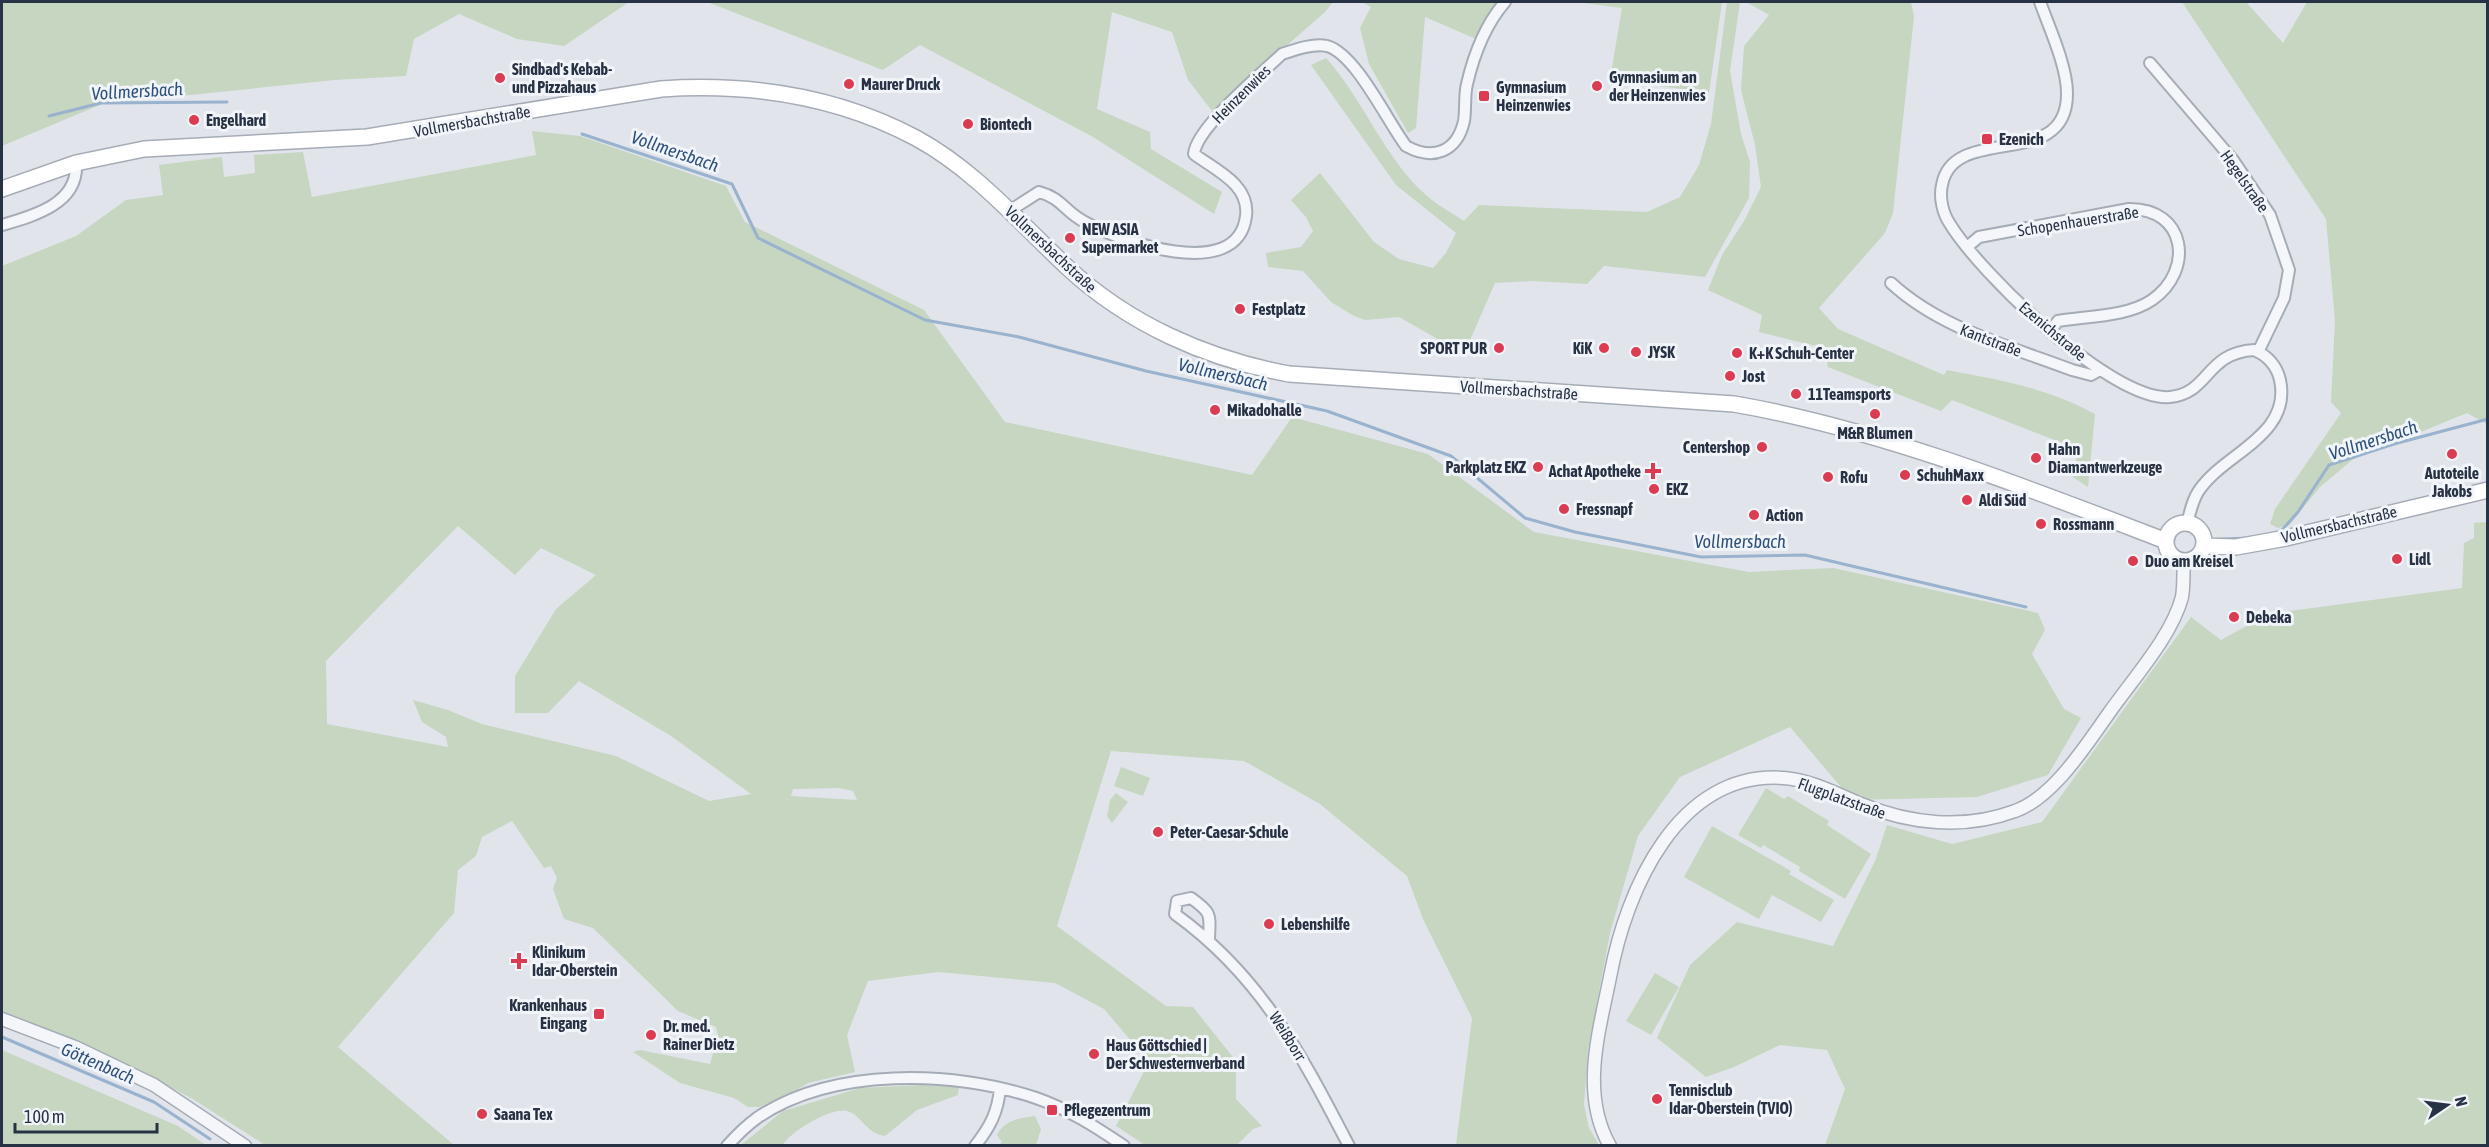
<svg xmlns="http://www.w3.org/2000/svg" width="2489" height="1147" font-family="'Asap Condensed',sans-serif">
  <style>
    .green { fill: #c6d6c1; fill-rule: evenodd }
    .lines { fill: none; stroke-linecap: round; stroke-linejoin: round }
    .stream { stroke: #99b2ce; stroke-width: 3 }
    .minor-casing { stroke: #a6acb6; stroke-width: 14 }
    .tertiary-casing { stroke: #a6acb6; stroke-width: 15 }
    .secondary-casing { stroke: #a6acb6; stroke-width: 18 }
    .minor { stroke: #f4f6f9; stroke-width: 10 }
    .tertiary { stroke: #f4f6f9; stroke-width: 12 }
    .secondary { stroke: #fff; stroke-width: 15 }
    .poi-dot { fill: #db3c52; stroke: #f1f4f8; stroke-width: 2 }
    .labels { text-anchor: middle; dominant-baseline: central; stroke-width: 6; stroke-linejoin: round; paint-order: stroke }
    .poi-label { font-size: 16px; font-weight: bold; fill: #283245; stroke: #f1f4f8; text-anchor: start }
    .street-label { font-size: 16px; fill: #283245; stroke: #f1f4f8 }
    .water-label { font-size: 18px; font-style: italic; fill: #2e507c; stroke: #f1f4f8 }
  </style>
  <rect width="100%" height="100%" fill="#e1e5eb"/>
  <path class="green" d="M2,2H629L564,46L517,39L459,14L414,39L406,76L335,80L102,104L2,146Z
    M707,2H1333L1325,12L1212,111L1188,80L1172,32L1112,12L1097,109L1150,132L1151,149L1222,192L1214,214L1093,137L920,45L883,70Z
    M1362,2H1500L1476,39L1425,17L1416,128L1408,133L1369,64L1360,28L1371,7Z
    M1576,2H1722L1709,93L1610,79L1622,8Z
    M1727,2H1740L1730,71L1741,134L1750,162L1749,198L1705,277L1604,266L1587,284L1533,281L1495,283L1464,354L1399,317L1365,320L1354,316L1331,302L1303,271L1268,267L1266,253L1301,247L1313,231L1306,217L1291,200L1320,173L1374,242L1399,259L1433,268L1446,253L1456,233L1396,185L1311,65L1326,58C1364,100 1384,158 1426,195C1437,205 1452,213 1464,221L1479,205L1647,212L1680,197L1699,165L1711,124Z
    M1746,2H1911L1914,17L1893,213L1885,233L1819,308L1838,329L1944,375L1947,370C2001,380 2047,388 2095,414L2088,487L2070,475L2078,455L2070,446L1952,400L1941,411L1828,367L1824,348L1759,332L1762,315L1708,290L1722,255L1744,221L1761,187L1755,145L1741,90L1744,46L1769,15Z
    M2182,2H2246L2283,43L2307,2H2487V424L2467,413L2352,460L2320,487L2289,525L2278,528L2270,524L2275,509L2341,413L2331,402L2335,321L2326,219Z
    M532,131L580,136L726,186L745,222L924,310L1005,422L1252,475L1292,417L1428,454L1534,532L1749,572L1833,568L2038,613L2045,630L2032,654L2064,709L2081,718L2048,775L1977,797L1852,800L1790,727L1680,777L1638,836L1610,933L1588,1050L1584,1105L1589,1128L1599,1145H1456L1472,1018L1423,919L1407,876L1320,804L1244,761L1111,751L1057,926L1166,1006L1193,1007L1236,1061V1099L1262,1126L1253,1129L1237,1145H1145L1116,1126L1149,1062L1104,1009L1055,983L938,972L868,981L847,1035L855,1072L808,1083L787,1096L759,1107H748L734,1098L680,1083L633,1052L640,1050L710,1064L718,1036L716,1027L678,1011L593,928L564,919L553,889L557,878L551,866L544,868L512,821L482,837L476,856L458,870L454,913L338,1047L454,1145H265L191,1098L113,1058L2,1011V266L76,236L126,200L163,195L159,165L222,157L224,177L255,173L254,155L303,152L312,197L536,155ZM458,526L515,575L541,548L596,575L556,609L515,676V713H548L579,681L671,736L751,794L709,801L616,756L482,724L448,710L413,700L422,722L446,737L448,747L327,724L326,661ZM839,788L853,791L857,800L791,796L793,789Z
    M2487,522V1145H1825L1845,1089L1827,1050L1780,1045L1734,1067L1706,1077L1657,1038L1690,965L1737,922L1833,946L1875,861L1887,825L1952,844L2042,822L2191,617L2221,640L2268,614L2462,588L2464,543L2474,538V523Z
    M1121,767L1150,778L1143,796L1114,786Z
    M1766,788L1784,799L1788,796L1829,821L1827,825L1871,854L1845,899L1799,871L1800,867L1763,845L1761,848L1738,835Z
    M1116,793L1128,802L1112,823L1107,816L1110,800Z
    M1712,826L1791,871L1789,874L1834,900L1821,922L1772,895L1759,919L1684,877Z
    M1655,973L1679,987L1651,1035L1626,1021Z
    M2,1050L178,1126L206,1145H2Z
    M922,1085L959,1087L958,1095L917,1110L885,1136C865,1133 862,1115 847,1111C831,1107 790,1132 783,1145H741L783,1111L860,1088Z
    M1035,1116L1041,1129L1036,1145H999L1002,1142L997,1135C1004,1120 1020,1118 1035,1116Z"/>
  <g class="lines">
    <path class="stream" d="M49,116L101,103L227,102
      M582,134L732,184L758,238L925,320L1019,337L1146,371L1327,411L1451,456L1525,518L1575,532L1701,557L1805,555L2026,607
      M2272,534L2282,530L2298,512L2329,465L2394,444L2488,419
      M2224,539L2248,538
      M2,1037L154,1102L210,1139"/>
    <g class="minor-casing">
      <path id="minor" d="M2040,2C2049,27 2067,66 2067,93C2068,173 1953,122 1942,185C1939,198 1943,214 1950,224C1979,272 2112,402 2170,397C2210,393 2205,353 2254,350C2267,355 2277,366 2280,380C2292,435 2225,453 2200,489C2193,498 2190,512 2187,524
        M2150,63L2233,160L2270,215L2289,270L2284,298L2258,352
        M1011,210L1039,192C1062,198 1064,211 1083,221C1118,241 1238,284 1246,216C1250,184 1215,170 1194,154C1196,128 1261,74 1282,54C1294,50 1313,43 1327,46C1356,54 1387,121 1406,146C1433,161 1457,152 1464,121C1466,109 1464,96 1467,84C1474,54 1485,25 1505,2
        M2,225C33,216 79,204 76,163
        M1967,247L1979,237L2129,209C2186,208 2195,270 2152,300C2127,317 2087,316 2058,321L2050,331
        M1891,283C1941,329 2009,346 2072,370L2091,375L2100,370
        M1209,939C1210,914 1212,913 1191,898L1177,901L1175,914C1261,976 1301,1054 1349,1146
        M727,1146C736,1136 746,1126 757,1118C832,1067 953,1070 1036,1098C1068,1109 1096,1127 1124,1146
        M975,1146C990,1127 998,1112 1000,1088"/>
    </g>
    <g class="tertiary-casing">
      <path id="tertiary" d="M2,1019L75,1047L154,1085L245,1146
        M1610,1146C1580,1094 1599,1032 1610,977C1626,890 1678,770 1784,778C1811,780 1837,794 1861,804C1910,824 1964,830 2015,811C2053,798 2086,745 2109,713C2132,680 2172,636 2182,597C2184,586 2183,573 2184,561"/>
    </g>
    <g class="secondary-casing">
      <path id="secondary" d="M2,189L76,163L144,149L367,137L661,89C750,83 837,96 916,138C975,170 1019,222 1067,267C1128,324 1207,359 1289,374L1734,404C1879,429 2028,488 2166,541
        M2166 542a19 19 0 1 1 38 0a19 19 0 1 1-38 0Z
        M2204,546L2236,547L2286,538L2488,490"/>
    </g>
    <use href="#minor" class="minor"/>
    <use href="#tertiary" class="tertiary"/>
    <use href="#secondary" class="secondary"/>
  </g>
  <g class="poi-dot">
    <circle cx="500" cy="78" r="6"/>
    <circle cx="849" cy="84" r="6"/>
    <circle cx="1597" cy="86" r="6"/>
    <rect x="1478" y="90" width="12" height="12" rx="3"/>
    <circle cx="194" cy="120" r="6"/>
    <circle cx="968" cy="124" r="6"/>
    <rect x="1981" y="133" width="12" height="12" rx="3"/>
    <circle cx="1070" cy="238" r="6"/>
    <circle cx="1240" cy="309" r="6"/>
    <circle cx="1499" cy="348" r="6"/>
    <circle cx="1604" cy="348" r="6"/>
    <circle cx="1636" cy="352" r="6"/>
    <circle cx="1737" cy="353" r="6"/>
    <circle cx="1730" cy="376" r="6"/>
    <circle cx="1796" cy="394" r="6"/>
    <circle cx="1215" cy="410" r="6"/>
    <circle cx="1875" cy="414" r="6"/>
    <circle cx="1762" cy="447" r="6"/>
    <circle cx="2452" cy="454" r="6"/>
    <circle cx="2036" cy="458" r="6"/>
    <circle cx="1538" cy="467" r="6"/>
    <path d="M1650 462h6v6h6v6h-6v6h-6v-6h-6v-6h6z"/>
    <circle cx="1905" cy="475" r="6"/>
    <circle cx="1828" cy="477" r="6"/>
    <circle cx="1654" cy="489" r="6"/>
    <circle cx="1967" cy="500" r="6"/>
    <circle cx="1564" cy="509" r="6"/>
    <circle cx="1754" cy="515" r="6"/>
    <circle cx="2041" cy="524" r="6"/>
    <circle cx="2397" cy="559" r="6"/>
    <circle cx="2133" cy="561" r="6"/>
    <circle cx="2234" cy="617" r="6"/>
    <circle cx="1158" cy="832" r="6"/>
    <circle cx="1269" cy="924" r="6"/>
    <path d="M516 952h6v6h6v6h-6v6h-6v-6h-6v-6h6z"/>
    <rect x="593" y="1008" width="12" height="12" rx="3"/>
    <circle cx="651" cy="1035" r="6"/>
    <circle cx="1094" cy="1054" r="6"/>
    <circle cx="1657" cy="1099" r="6"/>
    <rect x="1046" y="1104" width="12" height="12" rx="3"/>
    <circle cx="482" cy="1114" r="6"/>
  </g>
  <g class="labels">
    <g class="poi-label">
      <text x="512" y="69">Sindbad's Kebab-<tspan x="512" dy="18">und Pizzahaus</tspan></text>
      <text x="1609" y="77">Gymnasium an<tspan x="1609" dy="18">der Heinzenwies</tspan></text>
      <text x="861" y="84">Maurer Druck</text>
      <text x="1496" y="87">Gymnasium<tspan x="1496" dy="18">Heinzenwies</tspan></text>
      <text x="206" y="120">Engelhard</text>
      <text x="980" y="124">Biontech</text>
      <text x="1999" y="139">Ezenich</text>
      <text x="1082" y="229">NEW ASIA<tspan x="1082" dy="18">Supermarket</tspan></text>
      <text x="1252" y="309">Festplatz</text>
      <text x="1487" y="348" text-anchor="end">SPORT PUR</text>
      <text x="1592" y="348" text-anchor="end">KiK</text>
      <text x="1648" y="352">JYSK</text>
      <text x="1749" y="353">K+K Schuh-Center</text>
      <text x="1742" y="376">Jost</text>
      <text x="1808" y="394">11Teamsports</text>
      <text x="1227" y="410">Mikadohalle</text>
      <text x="1875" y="433" text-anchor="middle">M&amp;R Blumen</text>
      <text x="1750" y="447" text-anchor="end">Centershop</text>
      <text x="2048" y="449">Hahn<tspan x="2048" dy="18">Diamantwerkzeuge</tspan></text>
      <text x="1526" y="467" text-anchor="end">Parkplatz EKZ</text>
      <text x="1641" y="471" text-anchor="end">Achat Apotheke</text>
      <text x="2452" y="473" text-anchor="middle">Autoteile<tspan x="2452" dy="18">Jakobs</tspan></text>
      <text x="1917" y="475">SchuhMaxx</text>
      <text x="1840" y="477">Rofu</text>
      <text x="1666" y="489">EKZ</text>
      <text x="1979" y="500">Aldi Süd</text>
      <text x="1576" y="509">Fressnapf</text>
      <text x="1766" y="515">Action</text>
      <text x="2053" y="524">Rossmann</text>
      <text x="2409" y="559">Lidl</text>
      <text x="2145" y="561">Duo am Kreisel</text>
      <text x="2246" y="617">Debeka</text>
      <text x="1170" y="832">Peter-Caesar-Schule</text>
      <text x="1281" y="924">Lebenshilfe</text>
      <text x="532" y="952">Klinikum<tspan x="532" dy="18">Idar-Oberstein</tspan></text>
      <text x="587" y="1005" text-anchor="end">Krankenhaus<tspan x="587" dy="18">Eingang</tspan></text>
      <text x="663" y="1026">Dr. med.<tspan x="663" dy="18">Rainer Dietz</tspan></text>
      <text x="1106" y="1045">Haus Göttschied |<tspan x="1106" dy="18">Der Schwesternverband</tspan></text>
      <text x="1669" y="1090">Tennisclub<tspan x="1669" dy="18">Idar-Oberstein (TVIO)</tspan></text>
      <text x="1064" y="1110">Pflegezentrum</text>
      <text x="494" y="1114">Saana Tex</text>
    </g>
    <g class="street-label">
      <text transform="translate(1241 94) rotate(-45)">Heinzenwies</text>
      <text transform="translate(472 121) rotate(-10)">Vollmersbachstraße</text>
      <text transform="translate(2245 181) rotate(55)">Hegelstraße</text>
      <text transform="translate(2078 221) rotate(-9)">Schopenhauerstraße</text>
      <text transform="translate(1051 249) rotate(43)">Vollmersbachstraße</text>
      <text transform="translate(2053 331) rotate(40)">Ezenichstraße</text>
      <text transform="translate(1991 340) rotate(21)">Kantstraße</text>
      <text transform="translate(1519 390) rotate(4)">Vollmersbachstraße</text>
      <text transform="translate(2339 524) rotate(-13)">Vollmersbachstraße</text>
      <text transform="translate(1842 798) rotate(20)">Flugplatzstraße</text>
      <text transform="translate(1288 1036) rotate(58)">Weißborr</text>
    </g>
    <g class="water-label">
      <text transform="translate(137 91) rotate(-3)">Vollmersbach</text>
      <text transform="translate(675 151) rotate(19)">Vollmersbach</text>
      <text transform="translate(1223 374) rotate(13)">Vollmersbach</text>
      <text transform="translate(2373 440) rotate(-18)">Vollmersbach</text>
      <text x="1740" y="541">Vollmersbach</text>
      <text transform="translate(98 1063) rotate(23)">Göttenbach</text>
    </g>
  </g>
  <rect width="2489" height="1147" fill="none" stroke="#283245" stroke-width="6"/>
  <g transform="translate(2447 1105) rotate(76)" stroke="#f1f4f8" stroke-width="4.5" paint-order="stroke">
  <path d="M0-4.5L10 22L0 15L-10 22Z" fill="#283245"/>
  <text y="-9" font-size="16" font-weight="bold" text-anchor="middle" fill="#283245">N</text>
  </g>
  <path d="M15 1123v9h142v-9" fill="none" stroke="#283245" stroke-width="3"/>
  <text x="24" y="1123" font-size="18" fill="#283245" stroke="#f1f4f8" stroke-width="4.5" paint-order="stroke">100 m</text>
</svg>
